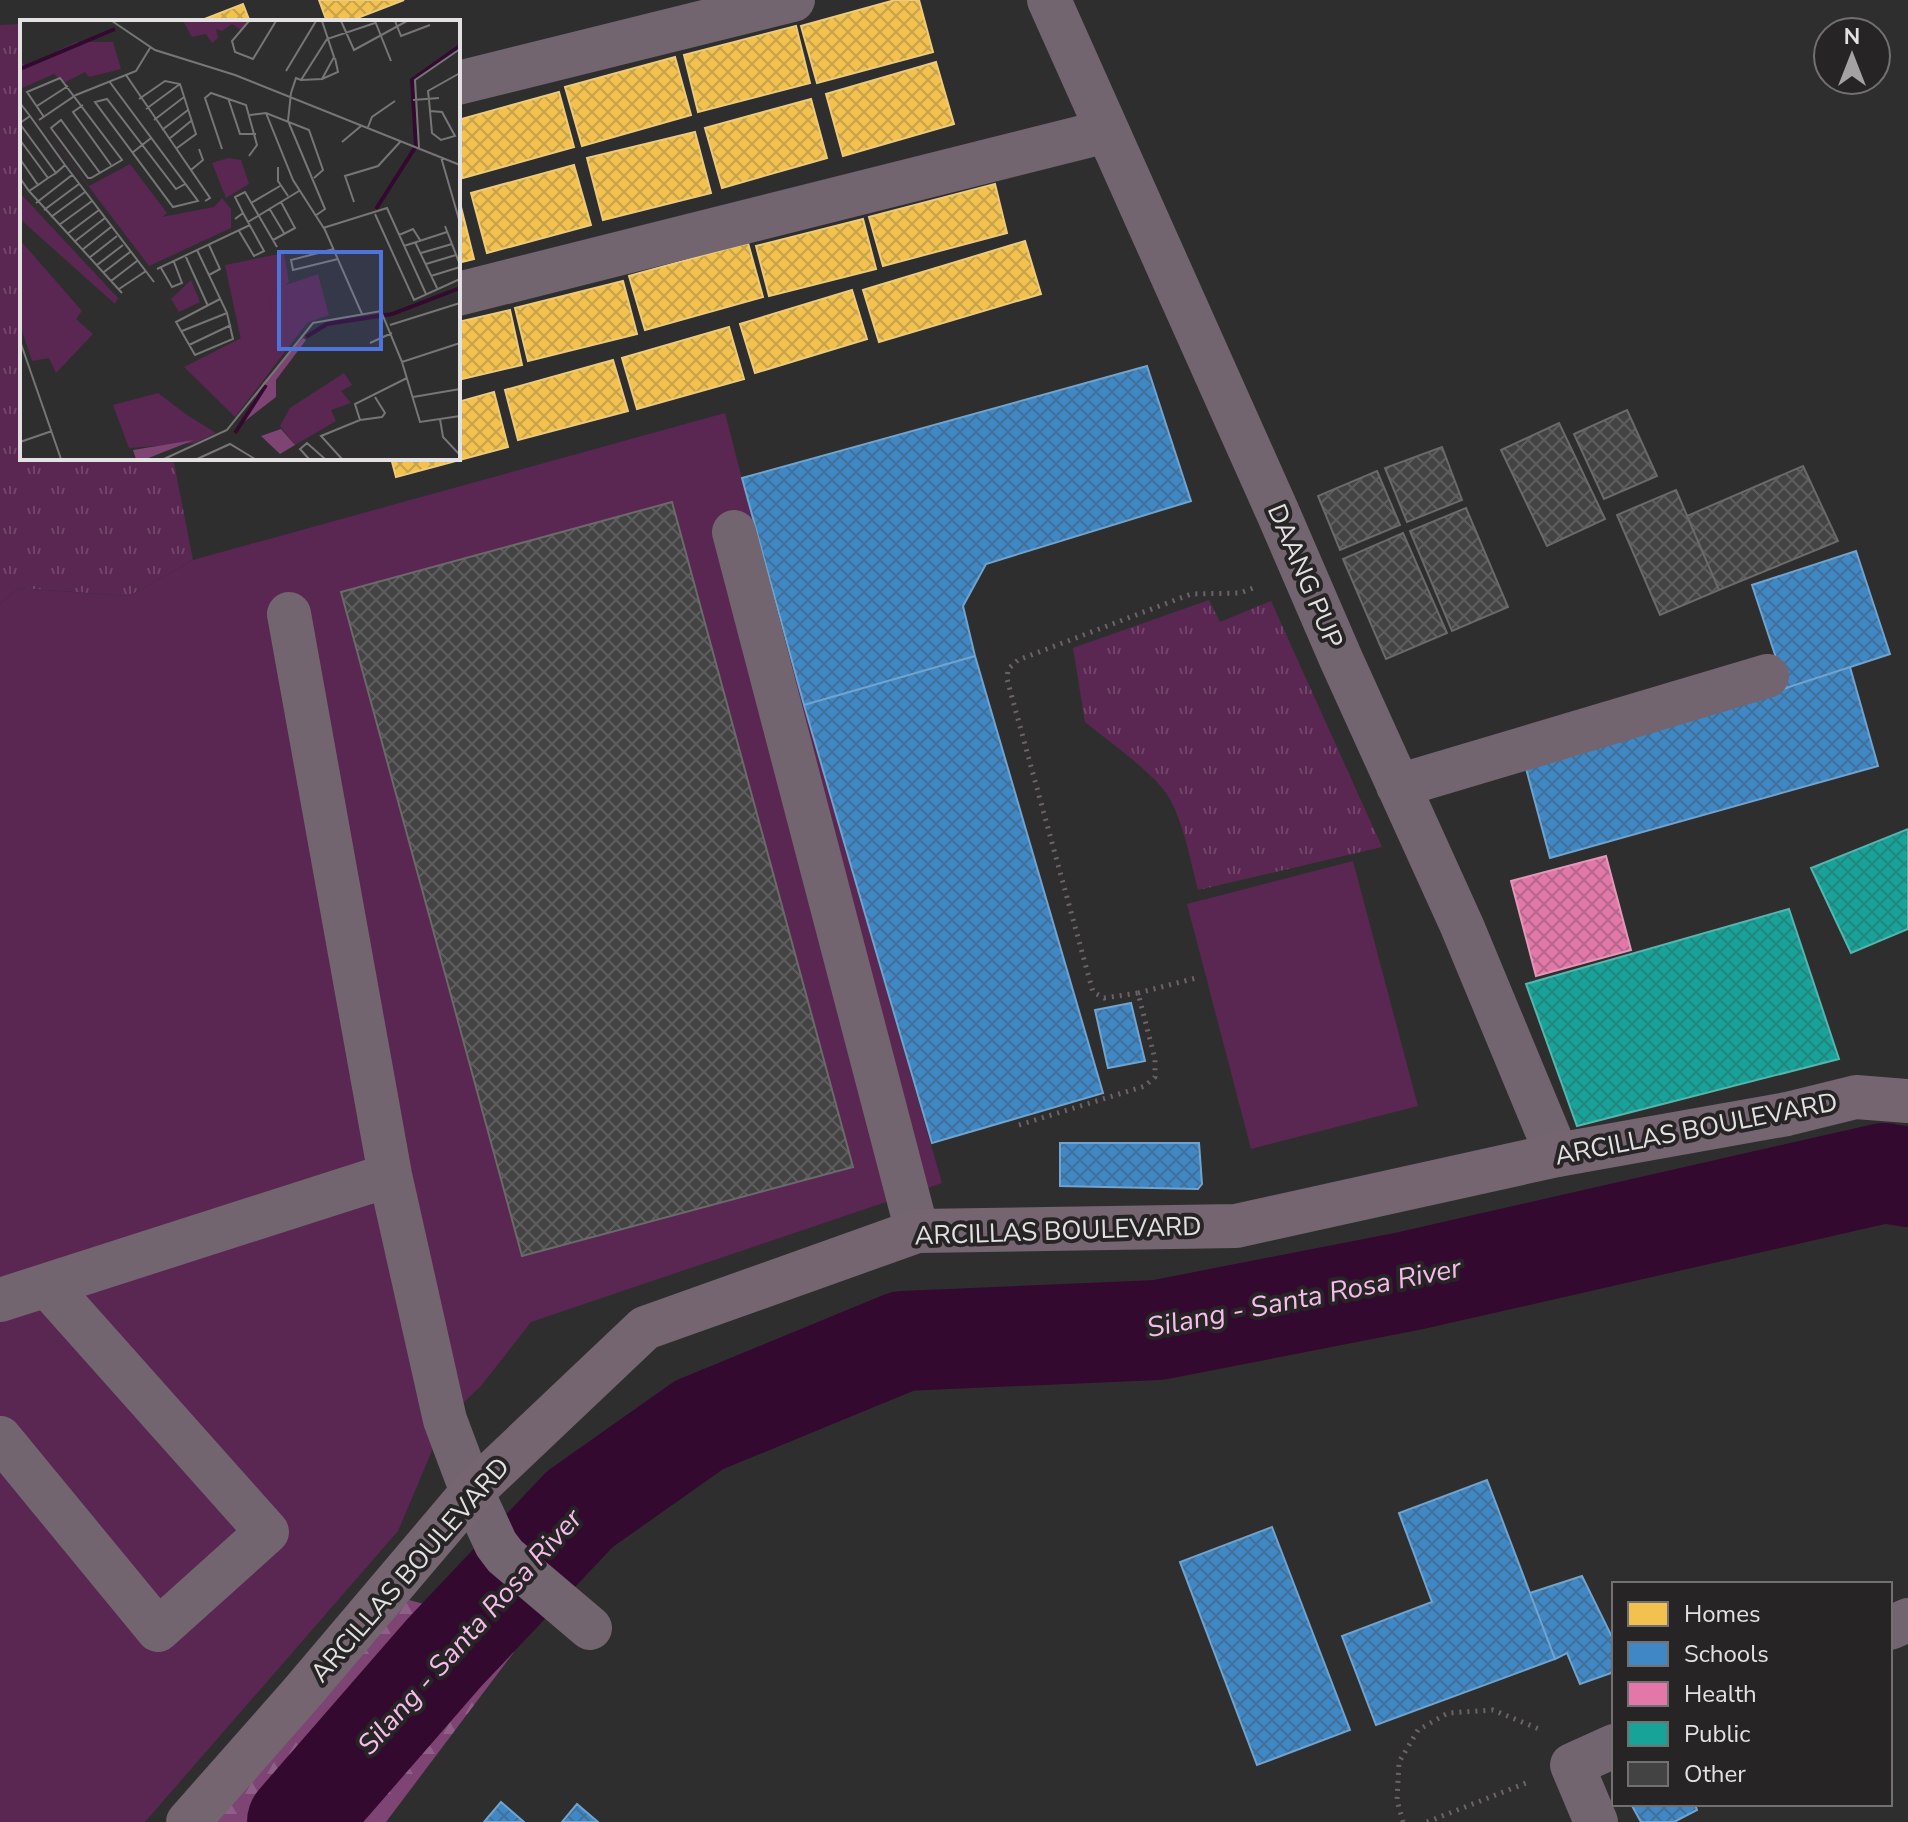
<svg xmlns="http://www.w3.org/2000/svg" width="1908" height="1822" font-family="'Nunito Sans',sans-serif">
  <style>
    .grass { fill: url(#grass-tufts) }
    .forest { fill: url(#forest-firs) }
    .pitch { fill: #592751 }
    .homes { fill: url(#homes-cross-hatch); stroke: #eecb7a; stroke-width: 2 }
    .schools { fill: url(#schools-cross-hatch); stroke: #70a3ce; stroke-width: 2 }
    .health { fill: url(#health-cross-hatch); stroke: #e397b9; stroke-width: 2 }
    .public { fill: url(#public-cross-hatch); stroke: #54b6ae; stroke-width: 2 }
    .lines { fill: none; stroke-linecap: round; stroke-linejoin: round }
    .river { stroke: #34092f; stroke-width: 100 }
    .building { fill: url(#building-cross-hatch); stroke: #6a6a6a; stroke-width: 2 }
    .path { stroke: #6c636a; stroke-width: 5; stroke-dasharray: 2 6; stroke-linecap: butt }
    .minor { stroke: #736570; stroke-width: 44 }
    .major { stroke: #746570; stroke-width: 44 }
    .labels { text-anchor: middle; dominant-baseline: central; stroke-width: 8; stroke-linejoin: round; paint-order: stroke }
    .street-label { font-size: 26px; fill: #e3e1e2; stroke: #262425 }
    .water-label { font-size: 28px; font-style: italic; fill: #f6bdea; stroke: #262425 }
    .inset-river { fill: none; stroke: #34092f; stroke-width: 4 }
    .inset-road { fill: none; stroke: #777677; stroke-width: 2 }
    .view { fill: #4e73da; fill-opacity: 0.15; stroke: #4e73da; stroke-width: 4 }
    .inset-edge { fill: none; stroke: #e3e1e2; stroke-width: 4 }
  </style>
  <defs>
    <pattern id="grass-tufts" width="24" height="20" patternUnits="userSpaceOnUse" patternTransform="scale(2)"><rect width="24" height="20" fill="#592751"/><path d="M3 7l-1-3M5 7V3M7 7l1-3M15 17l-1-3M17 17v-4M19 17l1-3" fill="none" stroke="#71466a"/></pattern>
    <pattern id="forest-firs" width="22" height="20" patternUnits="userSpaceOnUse" patternTransform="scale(2)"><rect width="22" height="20" fill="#7e4473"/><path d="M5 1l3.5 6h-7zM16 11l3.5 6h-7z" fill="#905f87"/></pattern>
    <pattern id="homes-cross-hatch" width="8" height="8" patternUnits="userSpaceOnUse" patternTransform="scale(2)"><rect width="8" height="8" fill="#f2c14e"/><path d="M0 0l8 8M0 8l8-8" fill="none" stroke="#c6a24c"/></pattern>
    <pattern id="schools-cross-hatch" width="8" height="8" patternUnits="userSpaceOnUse" patternTransform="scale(2)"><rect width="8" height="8" fill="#3f88c5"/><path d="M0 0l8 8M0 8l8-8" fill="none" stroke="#417098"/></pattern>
    <pattern id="health-cross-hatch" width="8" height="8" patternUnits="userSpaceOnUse" patternTransform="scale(2)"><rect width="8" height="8" fill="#e377a8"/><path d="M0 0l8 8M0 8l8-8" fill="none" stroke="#b3688a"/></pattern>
    <pattern id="public-cross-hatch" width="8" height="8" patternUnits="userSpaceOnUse" patternTransform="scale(2)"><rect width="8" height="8" fill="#17a398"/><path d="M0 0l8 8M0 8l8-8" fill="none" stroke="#24867f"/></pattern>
    <pattern id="building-cross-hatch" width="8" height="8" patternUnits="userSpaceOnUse" patternTransform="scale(2)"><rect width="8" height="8" fill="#434343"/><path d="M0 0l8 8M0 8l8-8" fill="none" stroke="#5e5e5e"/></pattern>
  </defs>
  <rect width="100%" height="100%" fill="#2f2e2f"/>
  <path class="grass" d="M22,24V458H173L193,560L129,596L19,588L0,604V25Z
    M1209,600L1220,622L1271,601L1382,847L1198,890C1191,862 1183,820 1168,796C1155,774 1107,740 1085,722L1073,648Z"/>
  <path class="forest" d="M409,1600L447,1610L514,1652L386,1822H205L251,1767Z"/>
  <path class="pitch" d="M725,413L769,583L942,1183L531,1322L481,1386L445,1420L398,1531L145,1822H0V604L19,588L129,596L193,560Z
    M1353,861L1418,1106L1251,1149L1187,904Z"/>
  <path class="homes" d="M319,0H404L347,22H327Z
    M895,0H919L933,52L817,83L801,26Z
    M243,4L250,22H197Z
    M796,26L810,83L698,112L684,55Z
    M675,57L691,115L582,146L565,87Z
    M936,62L954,124L843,156L826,94Z
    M559,92L574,147L463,178L458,160V120Z
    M811,99L827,158L722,188L705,128Z
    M695,132L711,193L603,220L587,158Z
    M574,165L591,225L487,253L471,193Z
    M995,184L1007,233L883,266L869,217Z
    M458,195L474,259L458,263Z
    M863,219L876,269L769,296L756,246Z
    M1025,241L1041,294L879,342L863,290Z
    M748,243L763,297L645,330L629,276Z
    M623,281L637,334L528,361L515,308Z
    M852,290L867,339L755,373L740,324Z
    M510,310L522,365L458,380V322Z
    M729,327L744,379L637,409L622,358Z
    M613,360L628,411L518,440L505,390Z
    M494,392L508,447L396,477L391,458H458V402Z"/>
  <path class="schools" d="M1147,366L1191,501L986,564L963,606L975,656L804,705L742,478Z
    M1856,551L1890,654L1786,688L1752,585Z
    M975,656L1103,1093L932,1143L804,705Z
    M1850,667L1878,766L1550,858L1524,761L1786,688Z
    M1131,1003L1145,1061L1108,1068L1095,1010Z
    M1060,1143H1199L1202,1184L1198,1189L1060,1186Z
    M1487,1480L1555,1659L1376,1725L1342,1636L1432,1602L1399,1513Z
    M1272,1527L1350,1730L1257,1765L1180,1562Z
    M1582,1576L1614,1641V1672L1580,1684L1567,1653L1555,1659L1530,1593Z
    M501,1802L524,1822H484Z
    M577,1804L598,1822H562Z
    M1631,1804H1695L1697,1810L1674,1822H1641Z"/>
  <path class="health" d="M1606,856L1631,950L1536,976L1511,881Z"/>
  <path class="public" d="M1908,829V929L1851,953L1811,868Z
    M1789,909L1839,1059L1577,1126L1526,984Z"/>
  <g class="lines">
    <path class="river" d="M297,1822L444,1653L580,1509L699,1425L903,1341L1158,1330L1409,1281L1884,1173L1908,1177"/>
  </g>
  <path class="building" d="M1627,410L1657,476L1604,499L1574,434Z
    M1559,423L1605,519L1547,546L1501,450Z
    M1442,447L1462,500L1407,522L1385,468Z
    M1803,466L1838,541L1719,590L1687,516Z
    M1377,471L1400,525L1340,550L1318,496Z
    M1676,490L1719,590L1660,615L1617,515Z
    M672,502L853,1167L522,1256L341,592Z
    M1466,508L1508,607L1452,631L1410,531Z
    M1403,533L1447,633L1386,659L1343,559Z"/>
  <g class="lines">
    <path class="path" d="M1138,993L1196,978
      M1019,1125L1145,1086L1155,1077V1059L1138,993L1104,998L1093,992L1007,679L1008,669L1018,660L1191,594L1240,593L1256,587
      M1403,1822L1397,1800L1399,1762L1418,1730L1448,1713L1493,1710L1539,1729
      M1427,1822L1526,1783"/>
    <path class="minor" d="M1049,0L1278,513L1341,659L1462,926L1557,1155
      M458,83L793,0
      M458,294L1107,131
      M734,532L917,1231
      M289,614L390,1175L445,1420L472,1492L496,1544L505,1556L590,1628
      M1398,786L1767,676
      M47,1285L390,1175
      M0,1300L47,1285L267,1532L158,1630L0,1438
      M1890,1628L1908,1620
      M1596,1822L1572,1765L1614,1746"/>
    <path class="major" d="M188,1822L300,1695L472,1492L645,1328L917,1231L1236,1226L1557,1155L1787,1114L1856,1097L1908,1101"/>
  </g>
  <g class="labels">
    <g class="street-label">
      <text transform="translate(1305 576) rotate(67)">DAANG PUP</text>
      <text transform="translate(1696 1129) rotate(-11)">ARCILLAS BOULEVARD</text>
      <text transform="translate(1058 1231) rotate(-2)">ARCILLAS BOULEVARD</text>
      <text transform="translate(410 1570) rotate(-49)">ARCILLAS BOULEVARD</text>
    </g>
    <g class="water-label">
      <text transform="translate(1304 1298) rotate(-11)">Silang - Santa Rosa River</text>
      <text transform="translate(470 1632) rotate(-48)">Silang - Santa Rosa River</text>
    </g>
  </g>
  <g transform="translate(20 20)">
    <rect width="440" height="440" fill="#2f2e2f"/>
    <path d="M163,1H223L226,4L221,10L212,4L202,11L196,9L198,18L192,23L186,14L172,17ZM56,22H93L101,49L69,57L65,52L44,63L34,54L0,69V41L6,46ZM0,76L69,166L110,144L147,193L142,197L194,187L202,178L211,189V208L129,246ZM208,138L221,140L229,164L206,178L192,143ZM0,173L98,278L95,284L0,199ZM0,220L62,291L56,299L73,314L36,353L29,338L12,341L0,305ZM264,233L269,262L250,280L254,302L221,320L205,245ZM171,260L180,282L159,292L151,279ZM324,353L332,365L321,371L331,383L311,390L316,401L275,425L260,406L270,388ZM138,373L167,395L196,413L175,423L109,428L93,385Z" fill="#592751"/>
    <path d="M283,318L286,320L256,360V377L220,405L243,363ZM261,409L275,425L260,434L241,416ZM174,420L126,439H116L113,430Z" fill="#7e4473"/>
    <path d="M298,254L309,295L287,303L215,397L164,347L253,302L250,280L254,269Z" fill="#592751"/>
    <path class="inset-river" d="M0,49L95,9M356,189L396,126L392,60L440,26M286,317L307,304L372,294L440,268M215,413L246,365"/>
    <path class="inset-road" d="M92,1L135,30L215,55L440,145M229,1L212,21L215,32L233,39L256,1M321,1L334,30L387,1M355,1L371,41M375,1L381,16L410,5M266,51L296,1M106,55L190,178L185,181M302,59L318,52L315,38M281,60L302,59L314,37L302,1M89,61L178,181L153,187L75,82L87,79L156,169L165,164M208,78L220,114H236M119,79L145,61L160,64L176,114L157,128M393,80L419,78M0,83L10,96L0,103M63,85L53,92L91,145M17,86L48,66M126,89L160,64M410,91L422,92L435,116L421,120L412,113L409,80L408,71L440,53M246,93L273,160L305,210L342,294M230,95L246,93L289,110L303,150L294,158M24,97L7,72L40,58L102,140L71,158H68L31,108L41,100L80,153M19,100L56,75L116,51L130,28M134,100L164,77M0,104L36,153L45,145L10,96M348,107L352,97L375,81M142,110L168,90M149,119L171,101M0,120L28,158L36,153M322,122L341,106M399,128L395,60L440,29M202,129L185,78L191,73L226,85L237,125L229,136M112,133L131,118M421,137L440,203M0,139L18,165L28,158M45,145L134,262M258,147V161L268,176M171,150L183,140L179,129M0,158L9,171L18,165M9,171L102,273M334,182L325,156L358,146L381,121M16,183L52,155M231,183L260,166M249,188L264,213M24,190L59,164M223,193L215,177L225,172L257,227M355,194L394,280L440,259M295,196L305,189L268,101L271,73L276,58L281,60L307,19L355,3M31,197L65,172M215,199L223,193L244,231L234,236L219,211M228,202L279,171M39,205L72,181M425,206L440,245M303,208L367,188L406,274M47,214L79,190M379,215L393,209L400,220M253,220L275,208L261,182M54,222L85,198M395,222L417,268M189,225L200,249L189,255M384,226L427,212M314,229L271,240L273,250L318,239M62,230L91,207M177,230L207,293L213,319L175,335L156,302L200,279M401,233L432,224M165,235L188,286M69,238L97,216M406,244L436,235M77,245L103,225M141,248L152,267L162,263L154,242M137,249L230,205M84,252L110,232M411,256L440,247M91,261L117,241M99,269L126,251M370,305L440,283M162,311L207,293M0,321L41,439M350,323L372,313M169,325L211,305M382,342L400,402L440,396M393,377L440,369M420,399L423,417L440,435M340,400L335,384L387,358M0,422L32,411M144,439L207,410L293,303L361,291L382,342L440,323M177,439L210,424L235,439M289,439L280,429L287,423L305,439M322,439L301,416L340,400L362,397L365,393L355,377"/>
    <path class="view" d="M259,232H361V329H259Z"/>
    <rect width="440" height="440" class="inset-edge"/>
  </g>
  <rect x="1612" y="1582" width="280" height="224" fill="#262425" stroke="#727071" stroke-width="2"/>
  <rect x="1628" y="1602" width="40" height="24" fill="#f2c14e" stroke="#727071" stroke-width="2"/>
  <text x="1684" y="1622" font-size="24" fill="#e3e1e2">Homes</text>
  <rect x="1628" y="1642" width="40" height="24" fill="#3f88c5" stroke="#727071" stroke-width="2"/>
  <text x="1684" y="1662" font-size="24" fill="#e3e1e2">Schools</text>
  <rect x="1628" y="1682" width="40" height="24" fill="#e377a8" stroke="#727071" stroke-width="2"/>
  <text x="1684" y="1702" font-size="24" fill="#e3e1e2">Health</text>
  <rect x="1628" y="1722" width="40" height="24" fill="#17a398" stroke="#727071" stroke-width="2"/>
  <text x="1684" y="1742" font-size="24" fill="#e3e1e2">Public</text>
  <rect x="1628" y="1762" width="40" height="24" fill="#434343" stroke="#727071" stroke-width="2"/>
  <text x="1684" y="1782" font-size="24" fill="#e3e1e2">Other</text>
  <g transform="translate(1852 56)"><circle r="38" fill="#262425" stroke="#727071" stroke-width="2"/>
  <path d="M0-6L14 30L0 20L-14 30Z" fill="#a4a2a3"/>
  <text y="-12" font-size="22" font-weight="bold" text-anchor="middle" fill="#e3e1e2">N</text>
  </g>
</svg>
